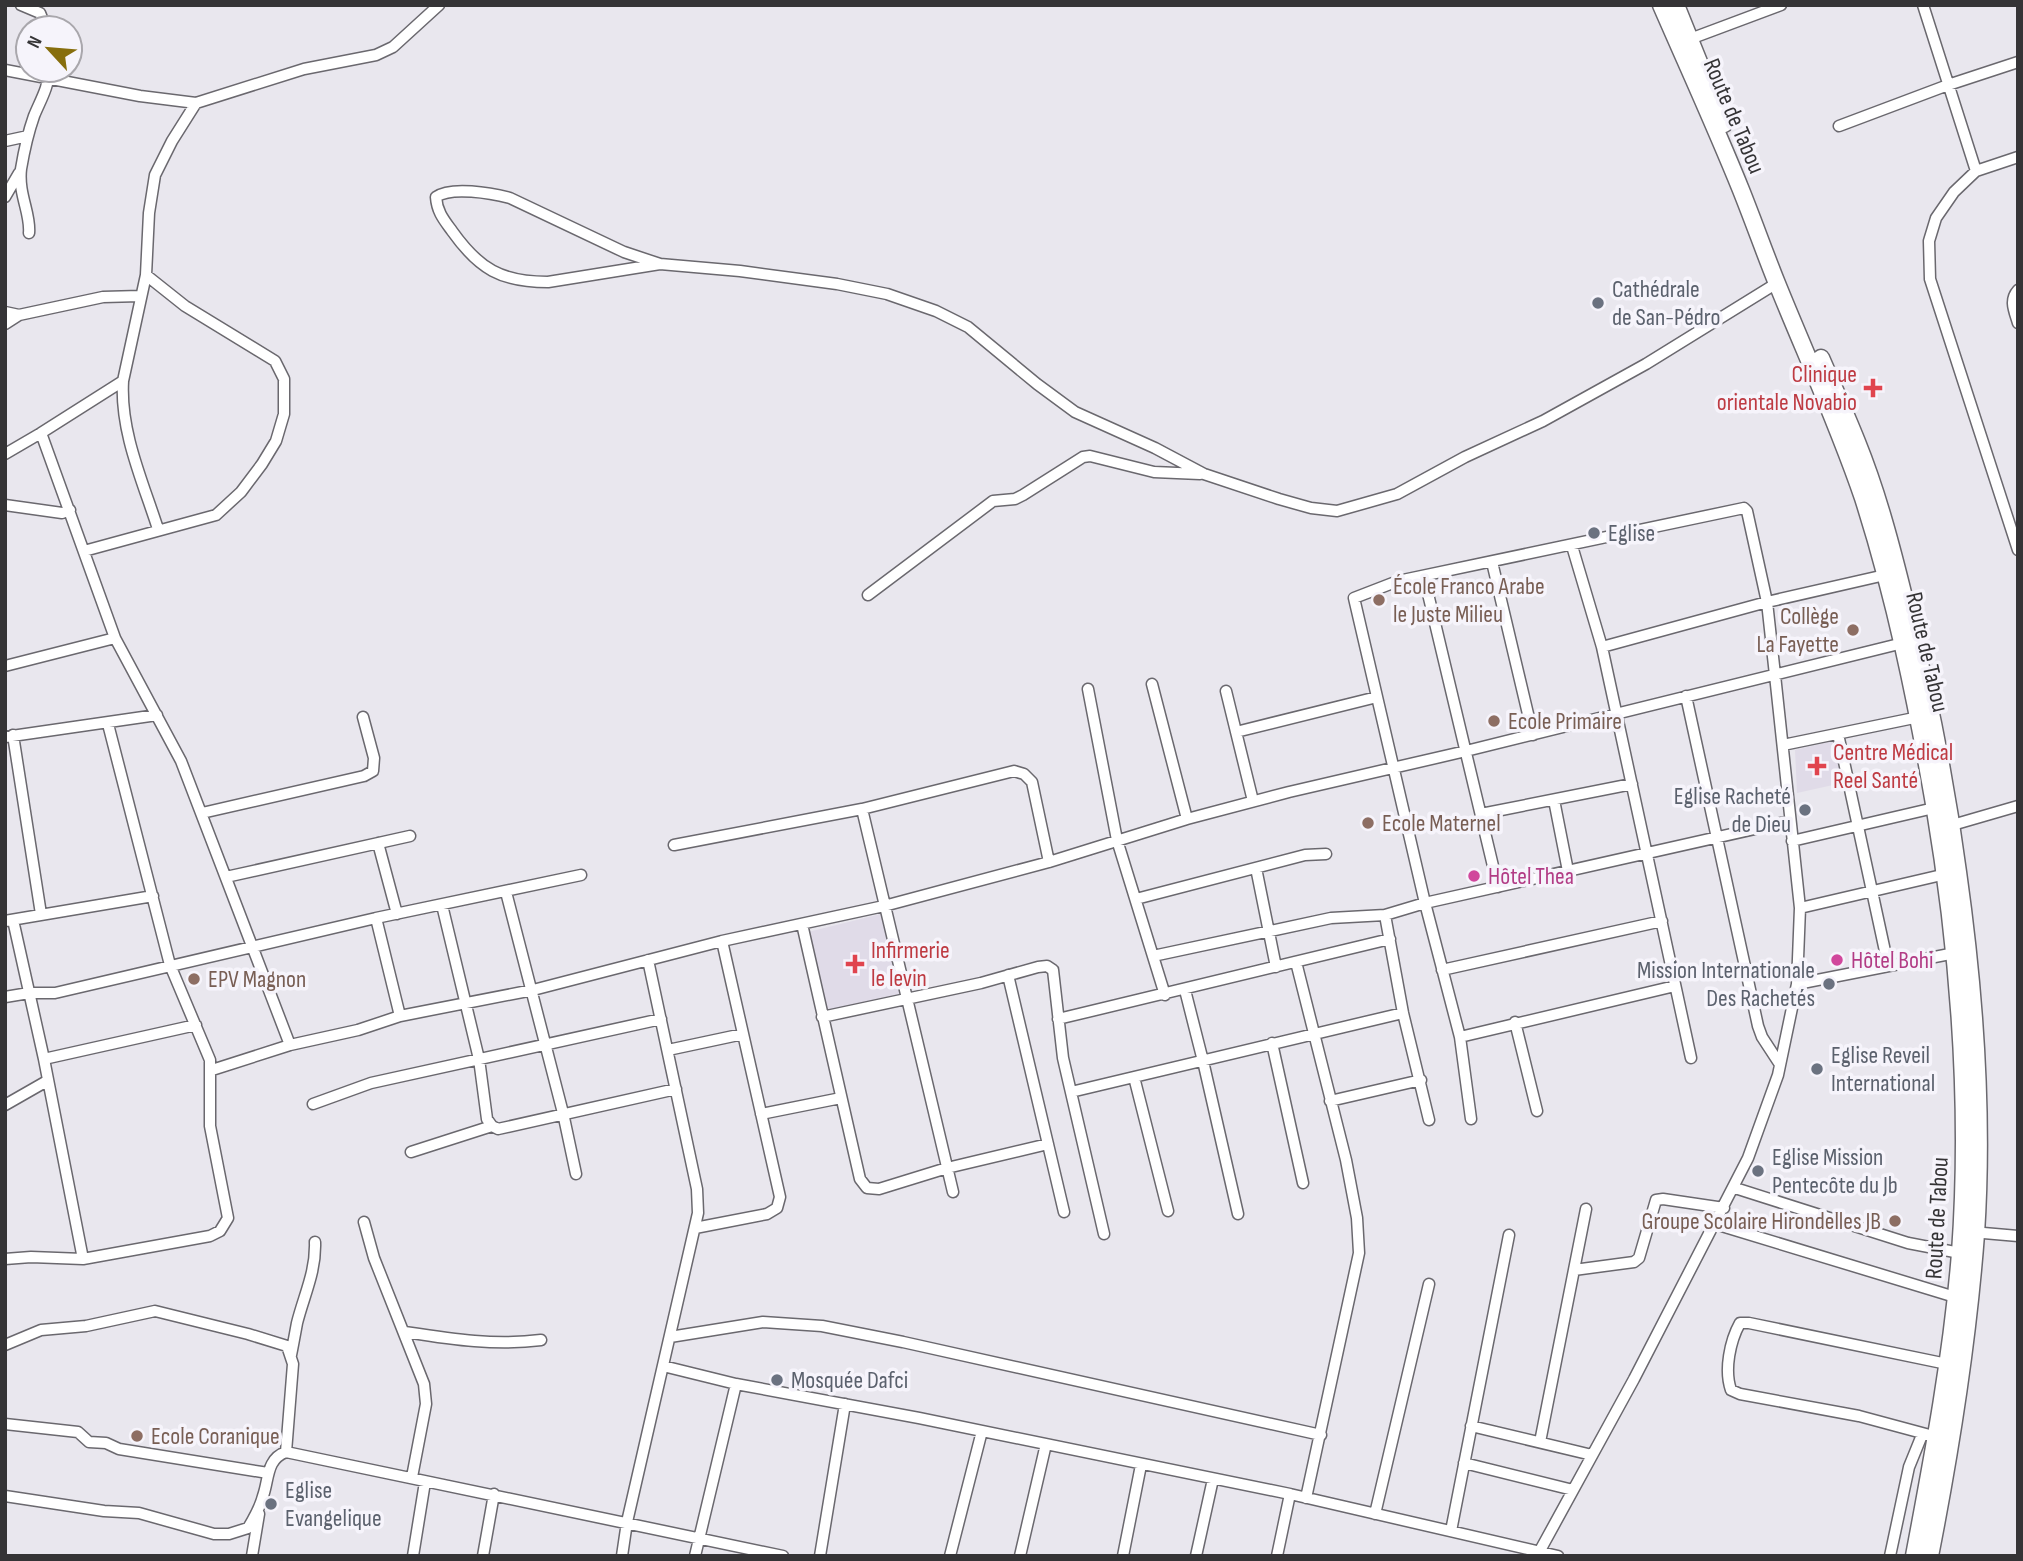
<svg xmlns="http://www.w3.org/2000/svg" width="2023" height="1561" font-family="'Sofia Sans Condensed',sans-serif">
  <style>
    .built { fill: #e0dbe8 }
    .lines { fill: none; stroke-linecap: round; stroke-linejoin: round }
    .minor-casing { stroke: #6a686e; stroke-width: 13 }
    .primary-casing { stroke: #6a686e; stroke-width: 19 }
    .minor { stroke: #fff; stroke-width: 10 }
    .primary { stroke: #fff; stroke-width: 16 }
    .worship-dot { fill: #6b7280; stroke: #f6f4fb; stroke-width: 2.5 }
    .health-dot { fill: #e0444e; stroke: #f6f4fb; stroke-width: 2.5 }
    .education-dot { fill: #8d6e63; stroke: #f6f4fb; stroke-width: 2.5 }
    .hotel-dot { fill: #d1479c; stroke: #f6f4fb; stroke-width: 2.5 }
    .labels { text-anchor: middle; dominant-baseline: central; stroke-width: 7; stroke-linejoin: round; paint-order: stroke }
    .street-label { font-size: 24px; fill: #353436; stroke: #f6f4fb }
    .worship-label { font-size: 24px; fill: #5b616d; stroke: #f6f4fb; text-anchor: start }
    .health-label { font-size: 24px; fill: #be3a42; stroke: #f6f4fb; text-anchor: start }
    .education-label { font-size: 24px; fill: #785e54; stroke: #f6f4fb; text-anchor: start }
    .hotel-label { font-size: 24px; fill: #b23c85; stroke: #f6f4fb; text-anchor: start }
  </style>
  <rect width="100%" height="100%" fill="#e9e7ee"/>
  <path class="built" d="M1833,741L1842,783L1797,793L1795,750Z
    M881,914L902,996L827,1012L808,932Z"/>
  <g class="lines">
    <g class="minor-casing">
      <path id="minor" d="M21,5L40,13L46,28
        M1923,5L1976,171
        M1690,39L1781,5
        M5,70L140,96L196,103L304,69L376,55L393,47L439,5
        M1839,126L1948,85L2018,62
        M5,141L28,136
        M2018,157L1976,171L1954,192L1936,218L1929,241L1930,279L2018,550
        M5,197L19,173
        M29,233C31,214 18,194 21,169C24,151 28,133 34,116C40,101 49,87 49,70
        M660,264L624,252L510,198C491,193 451,186 436,197C437,212 444,220 452,231C479,269 501,282 548,282L660,264L740,271L837,284L887,294L936,311L968,327L1037,384L1075,412L1155,448L1204,474L1279,499L1311,508L1337,511L1397,494L1465,457L1543,421L1646,364L1777,283
        M2018,290C2009,300 2014,310 2018,323
        M5,312L19,315L103,297L140,296
        M5,324L19,315
        M123,381C120,432 143,482 158,529
        M41,433L123,381L146,275L149,213L155,175L172,141L196,103
        M5,454L41,433L115,638L5,666
        M5,505L62,513L70,510
        M1572,546L1602,647L1691,1058
        M84,551L216,515L241,492L262,464L276,441L284,414V379L275,361L185,306L146,275
        M1492,562L1533,735
        M1424,577L1498,887
        M868,595L993,501L1015,499L1023,495L1083,457L1090,456L1154,472L1200,474
        M115,638L181,761L290,1045
        M1602,647L1767,602L1885,575
        M1152,684L1187,819
        M1088,689L1117,840L1165,995
        M1226,691L1253,801
        M1686,696L1758,1026L1762,1037L1779,1063
        M1236,732L1377,697
        M1838,734L1888,965
        M13,735L41,914
        M5,737L157,715
        M1783,745L1919,717
        M1554,800L1568,871
        M862,809L1014,771L1024,774L1032,782L1049,862
        M202,813L364,776L373,771L374,758L363,717
        M1481,814L1632,784
        M1949,826L2018,806
        M1792,841L1934,808
        M378,843L397,914
        M674,845L862,809L953,1192
        M1256,868L1276,967
        M226,877L410,836
        M506,892L563,1113L576,1174
        M1136,899L1305,855L1326,854
        M442,905L479,1059L487,1119L492,1126L498,1129L676,1089
        M1800,908L1946,874
        M1385,915L1403,1013L1429,1120
        M376,918L581,875
        M13,920L44,1059L83,1259
        M5,921L153,896
        M802,924L860,1179L867,1188L879,1189L947,1168L1048,1144
        M1153,956L1331,918L1385,915L1425,903L1790,821
        M1296,962L1346,1160L1357,1218L1359,1253L1306,1498
        M1442,970L1662,921
        M1008,975L1064,1212
        M1797,984L1955,953
        M1185,990L1203,1061L1238,1214
        M5,997L29,993H55L376,918L400,1016L533,990L722,941L884,906L1049,862L1187,819L1289,792L1466,751L1903,643
        M822,1017L981,983L1038,967L1047,966L1053,970L1063,1058L1104,1234
        M1058,1019L1390,939
        M1515,1022L1537,1111
        M1460,1037L1675,986
        M1272,1043L1303,1183
        M668,1050L743,1034
        M44,1059L196,1025
        M212,1070L290,1045L358,1030L400,1016
        M1134,1077L1168,1211
        M1071,1092L1403,1013
        M1330,1101L1421,1080
        M313,1104L371,1083L661,1019
        M5,1105L47,1081
        M761,1114L841,1098
        M1471,1119L1460,1037L1425,903L1354,598L1398,581L1744,508L1747,511L1767,602L1775,675L1800,908L1797,984L1778,1075L1748,1158L1634,1379L1537,1556
        M411,1152L492,1126
        M1735,1188L1908,1243L1960,1253
        M364,1222L374,1258L424,1384L426,1404L412,1477
        M1715,1224L1955,1297
        M695,1228L767,1214L777,1208L780,1197L722,941
        M1972,1232L2018,1236
        M5,1259L31,1257L83,1259L210,1236L220,1231L228,1218L210,1126V1060L170,965L108,724
        M1574,1270L1634,1262L1639,1258L1656,1200L1663,1199L1724,1208
        M405,1332C451,1339 495,1346 541,1340
        M670,1337L763,1322L822,1326L903,1342L1321,1435
        M5,1345L41,1330L86,1326L155,1311L248,1334L287,1346L293,1364L286,1452
        M291,1355C293,1345 295,1334 297,1323C304,1295 316,1272 315,1242
        M663,1366L736,1384L919,1418L1290,1494L1558,1556
        M5,1424L78,1432L89,1442L106,1443L119,1449L268,1473
        M1471,1426L1592,1455
        M1937,1437L1859,1416L1740,1394L1731,1390C1724,1370 1730,1341 1740,1323H1749L1947,1364
        M1540,1442L1586,1209
        M1464,1463L1573,1490
        M5,1496L104,1511L139,1513L214,1534H229L248,1528C254,1518 260,1508 263,1496C269,1480 266,1459 286,1452L783,1556
        M1375,1514L1429,1284
        M1451,1531L1509,1235
        M252,1556L259,1514
        M413,1556L425,1482
        M483,1556L494,1494
        M622,1556L627,1522L698,1213L697,1189L648,960
        M695,1556L736,1384
        M820,1556L845,1404
        M950,1556L982,1431
        M1020,1556L1046,1444
        M1123,1556L1141,1465
        M1196,1556L1213,1479
        M1277,1556L1290,1494
        M1890,1556L1909,1467L1922,1435"/>
    </g>
    <g class="primary-casing">
      <path id="primary" d="M1661,5C1688,67 1716,128 1741,190C1753,220 1764,251 1776,281C1805,353 1838,424 1863,498C1895,598 1916,700 1934,804C1959,953 1971,1102 1960,1253C1952,1355 1933,1455 1914,1556
        M1676,5L1724,124
        M1821,358C1833,386 1846,414 1857,442C1878,494 1892,548 1905,601C1928,691 1946,781 1958,872C1975,992 1984,1113 1976,1234C1968,1342 1951,1449 1930,1556"/>
    </g>
    <use href="#minor" class="minor"/>
    <use href="#primary" class="primary"/>
  </g>
  <g class="worship-dot">
    <circle cx="1598" cy="303" r="7"/>
    <circle cx="1594" cy="533" r="7"/>
    <circle cx="1805" cy="810" r="7"/>
    <circle cx="1829" cy="984" r="7"/>
    <circle cx="1817" cy="1069" r="7"/>
    <circle cx="1758" cy="1171" r="7"/>
    <circle cx="777" cy="1380" r="7"/>
    <circle cx="271" cy="1504" r="7"/>
  </g>
  <g class="health-dot">
    <path d="M1869.5 377.5h7v7h7v7h-7v7h-7v-7h-7v-7h7z"/>
    <path d="M1813.5 755.5h7v7h7v7h-7v7h-7v-7h-7v-7h7z"/>
    <path d="M851.5 953.5h7v7h7v7h-7v7h-7v-7h-7v-7h7z"/>
  </g>
  <g class="education-dot">
    <circle cx="1379" cy="600" r="7"/>
    <circle cx="1853" cy="630" r="7"/>
    <circle cx="1494" cy="721" r="7"/>
    <circle cx="1368" cy="823" r="7"/>
    <circle cx="194" cy="979" r="7"/>
    <circle cx="1895" cy="1221" r="7"/>
    <circle cx="137" cy="1436" r="7"/>
  </g>
  <g class="hotel-dot">
    <circle cx="1474" cy="876" r="7"/>
    <circle cx="1837" cy="960" r="7"/>
  </g>
  <g class="labels">
    <g class="street-label">
      <text transform="translate(1734 116) rotate(67)">Route de Tabou</text>
      <text transform="translate(1927 652) rotate(77)">Route de Tabou</text>
      <text transform="translate(1937 1218) rotate(-87)">Route de Tabou</text>
    </g>
    <g class="worship-label">
      <text x="1612" y="289">Cathédrale<tspan x="1612" dy="28">de San-Pédro</tspan></text>
      <text x="1608" y="533">Eglise</text>
      <text x="1791" y="796" text-anchor="end">Eglise Racheté<tspan x="1791" dy="28">de Dieu</tspan></text>
      <text x="1815" y="970" text-anchor="end">Mission Internationale<tspan x="1815" dy="28">Des Rachetés</tspan></text>
      <text x="1831" y="1055">Eglise Reveil<tspan x="1831" dy="28">International</tspan></text>
      <text x="1772" y="1157">Eglise Mission<tspan x="1772" dy="28">Pentecôte du Jb</tspan></text>
      <text x="791" y="1380">Mosquée Dafci</text>
      <text x="285" y="1490">Eglise<tspan x="285" dy="28">Evangelique</tspan></text>
    </g>
    <g class="health-label">
      <text x="1857" y="374" text-anchor="end">Clinique<tspan x="1857" dy="28">orientale Novabio</tspan></text>
      <text x="1833" y="752">Centre Médical<tspan x="1833" dy="28">Reel Santé</tspan></text>
      <text x="871" y="950">Infirmerie<tspan x="871" dy="28">le levin</tspan></text>
    </g>
    <g class="education-label">
      <text x="1393" y="586">École Franco Arabe<tspan x="1393" dy="28">le Juste Milieu</tspan></text>
      <text x="1839" y="616" text-anchor="end">Collège<tspan x="1839" dy="28">La Fayette</tspan></text>
      <text x="1508" y="721">Ecole Primaire</text>
      <text x="1382" y="823">Ecole Maternel</text>
      <text x="208" y="979">EPV Magnon</text>
      <text x="1881" y="1221" text-anchor="end">Groupe Scolaire Hirondelles JB</text>
      <text x="151" y="1436">Ecole Coranique</text>
    </g>
    <g class="hotel-label">
      <text x="1488" y="876">Hôtel Thea</text>
      <text x="1851" y="960">Hôtel Bohi</text>
    </g>
  </g>
  <rect width="2023" height="1561" fill="none" stroke="#353436" stroke-width="14"/>
  <g transform="translate(49 49) rotate(296)"><circle r="33" fill="#f6f4fb" stroke="#a9a7ac" stroke-width="2"/>
  <path d="M0-5L12 26L0 18L-12 26Z" fill="#876e0d"/>
  <text y="-10" font-size="19" font-weight="bold" text-anchor="middle" fill="#353436">N</text>
  </g>
</svg>
